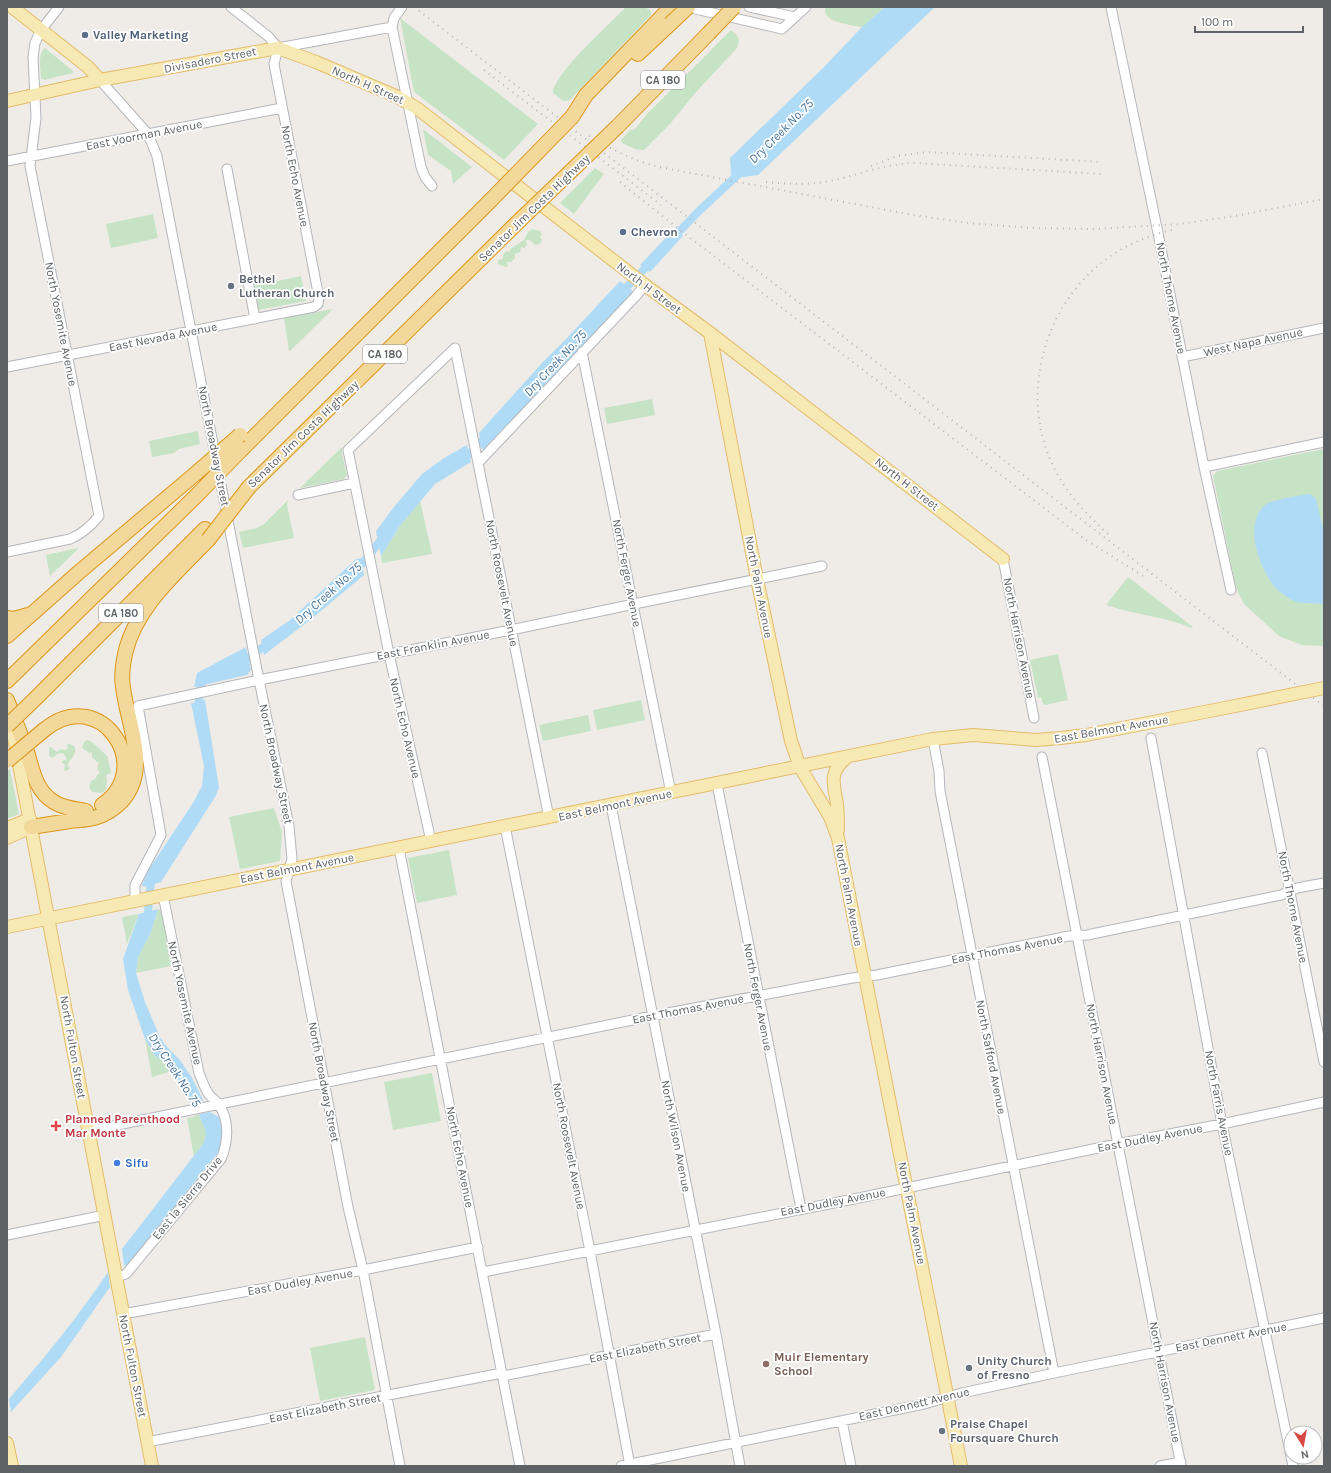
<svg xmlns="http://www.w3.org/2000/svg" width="1331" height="1473" font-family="Karla,sans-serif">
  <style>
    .green { fill: #c7e3c6 }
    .water { fill: #afdbf6 }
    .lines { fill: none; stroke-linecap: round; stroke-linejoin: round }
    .canal { stroke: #afdbf6; stroke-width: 8 }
    .minor-casing { stroke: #b4b6ba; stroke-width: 11 }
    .major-casing { stroke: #e3bc6b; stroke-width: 14 }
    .highway-casing { stroke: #dd9618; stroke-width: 16 }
    .minor { stroke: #fff; stroke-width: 9 }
    .major { stroke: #f7e9b3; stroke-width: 12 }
    .highway { stroke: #f2d89a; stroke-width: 14 }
    .rail { stroke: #b4b5b5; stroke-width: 2; stroke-dasharray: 1 5; stroke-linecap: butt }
    .major-bridge-casing { stroke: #e3bc6b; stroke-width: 14; stroke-linecap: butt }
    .highway-bridge-casing { stroke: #dd9618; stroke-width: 16; stroke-linecap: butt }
    .major-bridge { stroke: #f7e9b3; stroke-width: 12 }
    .highway-bridge { stroke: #f2d89a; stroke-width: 14 }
    .service-dot { fill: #5c6f8a; stroke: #fff; stroke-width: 1.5 }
    .worship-dot { fill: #6b7280; stroke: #fff; stroke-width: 1.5 }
    .health-dot { fill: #e0444e; stroke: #fff; stroke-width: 1.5 }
    .shop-dot { fill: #3f7fe0; stroke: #fff; stroke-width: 1.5 }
    .education-dot { fill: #8d6e63; stroke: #fff; stroke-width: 1.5 }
    .labels { text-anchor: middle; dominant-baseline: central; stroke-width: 3.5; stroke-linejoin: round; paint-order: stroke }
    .shield { fill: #fff; stroke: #8e9193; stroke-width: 1 }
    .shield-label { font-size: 11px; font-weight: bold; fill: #5e6265 }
    .service-label { font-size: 12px; font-weight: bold; fill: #4e5e75; stroke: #fff; text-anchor: start }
    .street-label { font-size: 12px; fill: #5e6265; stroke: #fff }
    .worship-label { font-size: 12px; font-weight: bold; fill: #5b616d; stroke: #fff; text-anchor: start }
    .health-label { font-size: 12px; font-weight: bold; fill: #be3a42; stroke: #fff; text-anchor: start }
    .shop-label { font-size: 12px; font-weight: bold; fill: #366cbe; stroke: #fff; text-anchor: start }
    .education-label { font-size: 12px; font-weight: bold; fill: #785e54; stroke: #fff; text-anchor: start }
    .water-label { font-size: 13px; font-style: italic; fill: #49779f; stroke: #fff }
  </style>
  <rect width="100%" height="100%" fill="#efece7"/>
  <path class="green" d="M626,7C635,7 645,5 651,11V15L570,100L563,101L553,93C553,74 611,23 626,7Z
    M826,7H885L862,27C852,25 819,22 826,7Z
    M400,18L538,124L504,160L414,92Z
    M731,30C739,36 740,39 737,48L697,91L669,125L644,150L635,149L622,143L621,140L631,129L634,130L636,128L647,114Z
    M45,48L73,71V73L44,80L43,79H41C41,70 37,54 45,48Z
    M423,129L472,167L453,184L451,171L428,155Z
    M595,168L604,174L574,214L560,203Z
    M153,214L158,238L111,248L106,224Z
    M532,229L540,231L542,234L540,237L542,240L540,244L535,245L530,240H526L527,245L524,248L521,247L520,252L515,254V258L511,262H507L508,266L506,267L498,264V260L503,259V255L506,251L510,252V249L524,240L528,232Z
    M301,276L306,301L253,311L249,287Z
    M333,309L290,351H289L284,318Z
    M652,399L655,415L607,424L604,408Z
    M198,431L200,444L179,449L174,453L152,457L149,441Z
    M342,447V454L347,475L344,479L300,488Z
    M1324,449V646L1302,645L1279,636L1244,604L1237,590L1234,578L1213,476L1217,471Z
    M288,500L287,505L294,538L243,548L239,532L257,528L264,524Z
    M420,500L432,554L382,563L381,556L399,527Z
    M78,548V549L50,576L46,555Z
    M1128,577L1193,627L1192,628C1163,616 1135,615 1106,605Z
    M1058,654L1068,700L1045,705L1043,704L1041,697L1038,698L1030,660Z
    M641,700L645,720L597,730L593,710Z
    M588,715L591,731L543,741L539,725Z
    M87,740C93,741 103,752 108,757C107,763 111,767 111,773L106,775L107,781L106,789L102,793L92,792L89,787L91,781L96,778L97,775L100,773L97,769L99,762H97L92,757V752L89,753L82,748L84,742Z
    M67,744C84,745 71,759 67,765L70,768L69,769L66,771L64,770L65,765L62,763V761L67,759L63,753L57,754L53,758L50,757L49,755V747H51L57,752L60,749L65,750L68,748Z
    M10,769L19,814L7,819V771Z
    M274,808L282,832L280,861L240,869L229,817Z
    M449,850L457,895L417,903L408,858Z
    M158,909L162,911L171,966L136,973L138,957L151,932Z
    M139,914L127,944L122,917Z
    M145,1039L155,1056L167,1063L172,1071L152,1077Z
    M432,1073L441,1121L393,1130L384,1082Z
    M199,1114C200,1120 203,1123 205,1128C210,1139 200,1149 194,1157L187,1118L193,1117Z
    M365,1337L375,1390L320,1401L310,1348Z"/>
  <path class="water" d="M885,7H935L758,175L744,177L731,175L730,158L823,68L862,27Z
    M674,229L683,236L650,272L640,265Z
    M620,281L634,292L485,450L482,449L479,433L542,363L567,338Z
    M467,445L471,462L435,484L399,527L381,556L376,531L394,507L422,474L444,458Z
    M1310,494L1316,499L1324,533V604C1317,603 1300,604 1294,601C1288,598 1278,591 1274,586C1259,566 1243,525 1265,505C1271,500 1301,495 1310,494Z
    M362,558L364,575L310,620L264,655L261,640L290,620L356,559Z
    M246,647L251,670L247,675L194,687L197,673Z
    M205,700L218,781L219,788L215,797L161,882L143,887L142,885L149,869L193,803L202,786L204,766L191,703Z
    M158,909L151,932L138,957L136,973L145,1002L160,1037L166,1046L180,1060L192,1078L203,1100L202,1103L192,1104L191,1103L167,1063L155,1056L145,1039L128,990L123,959L139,914Z
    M210,1112L219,1117C225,1130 224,1141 217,1154L127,1266L124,1265L122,1249L203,1144C210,1129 202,1127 199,1114Z
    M108,1272L110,1287L61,1357L11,1412L9,1399C44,1358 78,1317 108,1272Z"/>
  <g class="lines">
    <path class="canal" d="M672,239L698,212L744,169
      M620,294L652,261
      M460,459L468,455L488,435
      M355,570L362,564L384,536
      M239,665L270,642
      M200,712C198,699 197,688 206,678
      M145,922L148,912L151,881L154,877"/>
    <g class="minor-casing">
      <path id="minor" d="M231,7L269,37L278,48
        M402,7L394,18L392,27L421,167L425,177L432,186
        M687,7L782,29L806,7
        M749,7L795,17
        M1111,7L1158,233L1204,467L1231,590
        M278,48L392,27
        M100,80L148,134L157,156L259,680L289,826L292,859L286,881L348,1207L363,1270L400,1466
        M7,161L282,108
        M227,169L255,319
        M455,348L549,818
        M582,352L671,793
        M1182,357L1324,328
        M7,367L314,307L318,304L319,298L274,64L278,48
        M478,463L635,297L645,285
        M1204,467L1324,442
        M298,495L354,483
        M7,552L70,539C82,534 91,526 99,516L30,166L36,118L33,57L35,43L41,30L59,7
        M1003,559L1034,718
        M1151,738L1222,1124L1293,1466
        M933,739L939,771L940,791L1054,1373
        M1262,753L1324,1062
        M1042,757L1181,1466
        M717,784L801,1209
        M611,805L716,1334L740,1466
        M505,826L590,1251L630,1466
        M431,841L389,654L348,450L455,348
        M399,848L520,1466
        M135,901V885L161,835L138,706L259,680L511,630L634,604L822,566
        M88,1131L652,1016L852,978L877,975L1069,936L1087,935L1281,895L1297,888L1324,883
        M7,1235L105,1215
        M483,1272L854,1199L1117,1144L1222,1124L1324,1102
        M116,1277L126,1274L221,1159C228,1143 230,1120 219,1105C216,1100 211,1098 208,1093C204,1087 202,1080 199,1073L163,895
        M123,1314L363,1270L478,1247
        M503,1376L716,1334
        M842,1421L851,1466
        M147,1442L502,1373
        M621,1466L924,1404L962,1393L1054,1373L1324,1318
        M1160,1466L1181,1462"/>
    </g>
    <g class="major-casing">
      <path id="major" d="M12,7L88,67L100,80
        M7,101L100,80L278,48L316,62L398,97L418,109L645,285L710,333L1003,559
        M710,333L757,579L791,741L800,767L830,817L838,838L961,1466
        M11,722L152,1466
        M7,828L30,819
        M838,830C838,821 838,813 837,804C834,784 828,773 846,758
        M7,838L31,827
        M7,927L933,739L973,735L1036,740L1061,738L1086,735L1225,708
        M7,1443L12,1466"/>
    </g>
    <g class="highway-casing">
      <path id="highway" d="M638,54L670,24
        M572,117L586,95L671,7
        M618,126L709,33
        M242,449L492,199
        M249,487L520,220
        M7,618L14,619L28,615
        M7,636L78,573L194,475
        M7,681L197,495
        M37,697L205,529
        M7,700C14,718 22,737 28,755C33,773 37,792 54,802C63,808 75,809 86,811
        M44,730C100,683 157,768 102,805
        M31,827C44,825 57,823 70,821C79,820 89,820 97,817C107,814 115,808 122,801C151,768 127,724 123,687C121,677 123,664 125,654C135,608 176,573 208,540"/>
    </g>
    <use href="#minor" class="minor"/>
    <use href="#major" class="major"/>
    <use href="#highway" class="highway"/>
    <path class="rail" d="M414,7L1324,706
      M484,70L661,205
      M589,136C611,149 634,161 659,167L913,215L968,223L1030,228L1094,229L1180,224L1235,216L1324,199
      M871,166L897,156L927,152L1102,162
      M620,182L685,234L1086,540L1145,577
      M766,182C788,184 808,185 830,181C858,175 884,164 914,163L1102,174
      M1108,534C1086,514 1066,493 1053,466C1018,393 1045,300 1112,255C1132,242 1153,234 1176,229"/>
    <g class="major-bridge-casing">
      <path id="major-bridge" d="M1225,708L1324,688"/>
    </g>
    <g class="highway-bridge-casing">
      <path id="highway-bridge" d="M670,24L688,7
        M709,33L734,7
        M492,199L572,117
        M520,220L618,126
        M194,475L240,435
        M197,495L242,449
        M208,540L249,487
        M7,726L37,697
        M7,761L44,730"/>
    </g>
    <use href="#major-bridge" class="major-bridge"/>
    <use href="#highway-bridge" class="highway-bridge"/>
  </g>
  <g class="service-dot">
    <circle cx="85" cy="35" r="4"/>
    <circle cx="623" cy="232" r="4"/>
  </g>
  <g class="worship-dot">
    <circle cx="231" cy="286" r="4"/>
    <circle cx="969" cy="1368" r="4"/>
    <circle cx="942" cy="1431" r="4"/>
  </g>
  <path class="health-dot" d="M54 1120h4v4h4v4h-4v4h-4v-4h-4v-4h4z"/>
  <circle class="shop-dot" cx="117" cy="1163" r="4"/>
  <circle class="education-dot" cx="766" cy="1364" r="4"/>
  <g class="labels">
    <g class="shield">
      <rect x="641" y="71" width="44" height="18" rx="3"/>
      <rect x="363" y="345" width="44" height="18" rx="3"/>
      <rect x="99" y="604" width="44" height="18" rx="3"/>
    </g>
    <g class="shield-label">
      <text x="663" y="80">CA 180</text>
      <text x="385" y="354">CA 180</text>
      <text x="121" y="613">CA 180</text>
    </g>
    <g class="service-label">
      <text x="93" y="35">Valley Marketing</text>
      <text x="631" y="232">Chevron</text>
    </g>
    <g class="street-label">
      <text transform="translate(210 60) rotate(-11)">Divisadero Street</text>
      <text transform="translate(368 85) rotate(24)">North H Street</text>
      <text transform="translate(144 135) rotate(-11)">East Voorman Avenue</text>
      <text transform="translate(295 176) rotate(79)">North Echo Avenue</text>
      <text transform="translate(534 208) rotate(-44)">Senator Jim Costa Highway</text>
      <text transform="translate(649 288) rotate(37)">North H Street</text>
      <text transform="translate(1171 298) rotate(79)">North Thorne Avenue</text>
      <text transform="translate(61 324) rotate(79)">North Yosemite Avenue</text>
      <text transform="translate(163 337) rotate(-11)">East Nevada Avenue</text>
      <text transform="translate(1253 342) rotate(-12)">West Napa Avenue</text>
      <text transform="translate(303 434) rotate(-44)">Senator Jim Costa Highway</text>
      <text transform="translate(214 446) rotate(79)">North Broadway Street</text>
      <text transform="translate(907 484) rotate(38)">North H Street</text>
      <text transform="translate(627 573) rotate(79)">North Ferger Avenue</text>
      <text transform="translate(502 583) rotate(79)">North Roosevelt Avenue</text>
      <text transform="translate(759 587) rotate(79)">North Palm Avenue</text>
      <text transform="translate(1019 638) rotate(79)">North Harrison Avenue</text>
      <text transform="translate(433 645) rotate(-11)">East Franklin Avenue</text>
      <text transform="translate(405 728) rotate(77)">North Echo Avenue</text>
      <text transform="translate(1111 729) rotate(-10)">East Belmont Avenue</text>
      <text transform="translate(276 764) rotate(78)">North Broadway Street</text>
      <text transform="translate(615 805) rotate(-12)">East Belmont Avenue</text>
      <text transform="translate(297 868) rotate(-11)">East Belmont Avenue</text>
      <text transform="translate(849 895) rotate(79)">North Palm Avenue</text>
      <text transform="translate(1293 907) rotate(79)">North Thorne Avenue</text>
      <text transform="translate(1007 949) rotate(-11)">East Thomas Avenue</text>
      <text transform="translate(758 997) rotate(79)">North Ferger Avenue</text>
      <text transform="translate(185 1003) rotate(78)">North Yosemite Avenue</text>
      <text transform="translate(688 1009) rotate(-11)">East Thomas Avenue</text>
      <text transform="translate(73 1047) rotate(80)">North Fulton Street</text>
      <text transform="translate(991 1057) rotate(79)">North Safford Avenue</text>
      <text transform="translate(1102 1064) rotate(79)">North Harrison Avenue</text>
      <text transform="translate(324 1082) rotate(79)">North Broadway Street</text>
      <text transform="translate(1219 1103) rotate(79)">North Farris Avenue</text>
      <text transform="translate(676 1136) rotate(79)">North Wilson Avenue</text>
      <text transform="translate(1150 1138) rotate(-11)">East Dudley Avenue</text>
      <text transform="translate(569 1146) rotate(79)">North Roosevelt Avenue</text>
      <text transform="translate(460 1157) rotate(79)">North Echo Avenue</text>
      <text transform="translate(187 1198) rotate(-51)">East la Sierra Drive</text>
      <text transform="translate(833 1202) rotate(-11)">East Dudley Avenue</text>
      <text transform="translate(912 1213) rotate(79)">North Palm Avenue</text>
      <text transform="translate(300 1282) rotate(-10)">East Dudley Avenue</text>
      <text transform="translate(1231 1337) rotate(-11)">East Dennett Avenue</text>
      <text transform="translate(645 1348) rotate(-11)">East Elizabeth Street</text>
      <text transform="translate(133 1366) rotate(79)">North Fulton Street</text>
      <text transform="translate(1165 1382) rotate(79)">North Harrison Avenue</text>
      <text transform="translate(914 1404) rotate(-13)">East Dennett Avenue</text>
      <text transform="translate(325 1408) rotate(-11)">East Elizabeth Street</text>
    </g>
    <g class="worship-label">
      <text x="239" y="279">Bethel<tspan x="239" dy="14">Lutheran Church</tspan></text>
      <text x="977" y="1361">Unity Church<tspan x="977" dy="14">of Fresno</tspan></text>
      <text x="950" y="1424">Praise Chapel<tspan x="950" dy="14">Foursquare Church</tspan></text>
    </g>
    <g class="health-label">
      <text x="65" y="1119">Planned Parenthood<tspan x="65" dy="14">Mar Monte</tspan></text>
    </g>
    <g class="shop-label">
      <text x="125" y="1163">Sifu</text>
    </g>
    <g class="education-label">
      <text x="774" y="1357">Muir Elementary<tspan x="774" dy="14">School</tspan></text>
    </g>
    <g class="water-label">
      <text transform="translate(781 131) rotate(-45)">Dry Creek No. 75</text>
      <text transform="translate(555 363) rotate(-47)">Dry Creek No. 75</text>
      <text transform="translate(328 593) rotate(-42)">Dry Creek No. 75</text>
      <text transform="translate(175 1070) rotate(57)">Dry Creek No. 75</text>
    </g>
  </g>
  <rect width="1331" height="1473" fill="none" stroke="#5e6265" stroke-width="16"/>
  <g transform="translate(1303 1445) rotate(169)"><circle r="19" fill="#ffffff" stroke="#bfc0c1"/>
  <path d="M0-3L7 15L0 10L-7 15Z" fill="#d84843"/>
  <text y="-6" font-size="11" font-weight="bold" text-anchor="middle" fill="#5e6265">N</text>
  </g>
  <path d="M1195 26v6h108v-6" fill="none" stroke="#5e6265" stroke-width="2"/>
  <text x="1201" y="26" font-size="12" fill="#5e6265" stroke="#ffffff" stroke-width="3" paint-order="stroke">100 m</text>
</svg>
